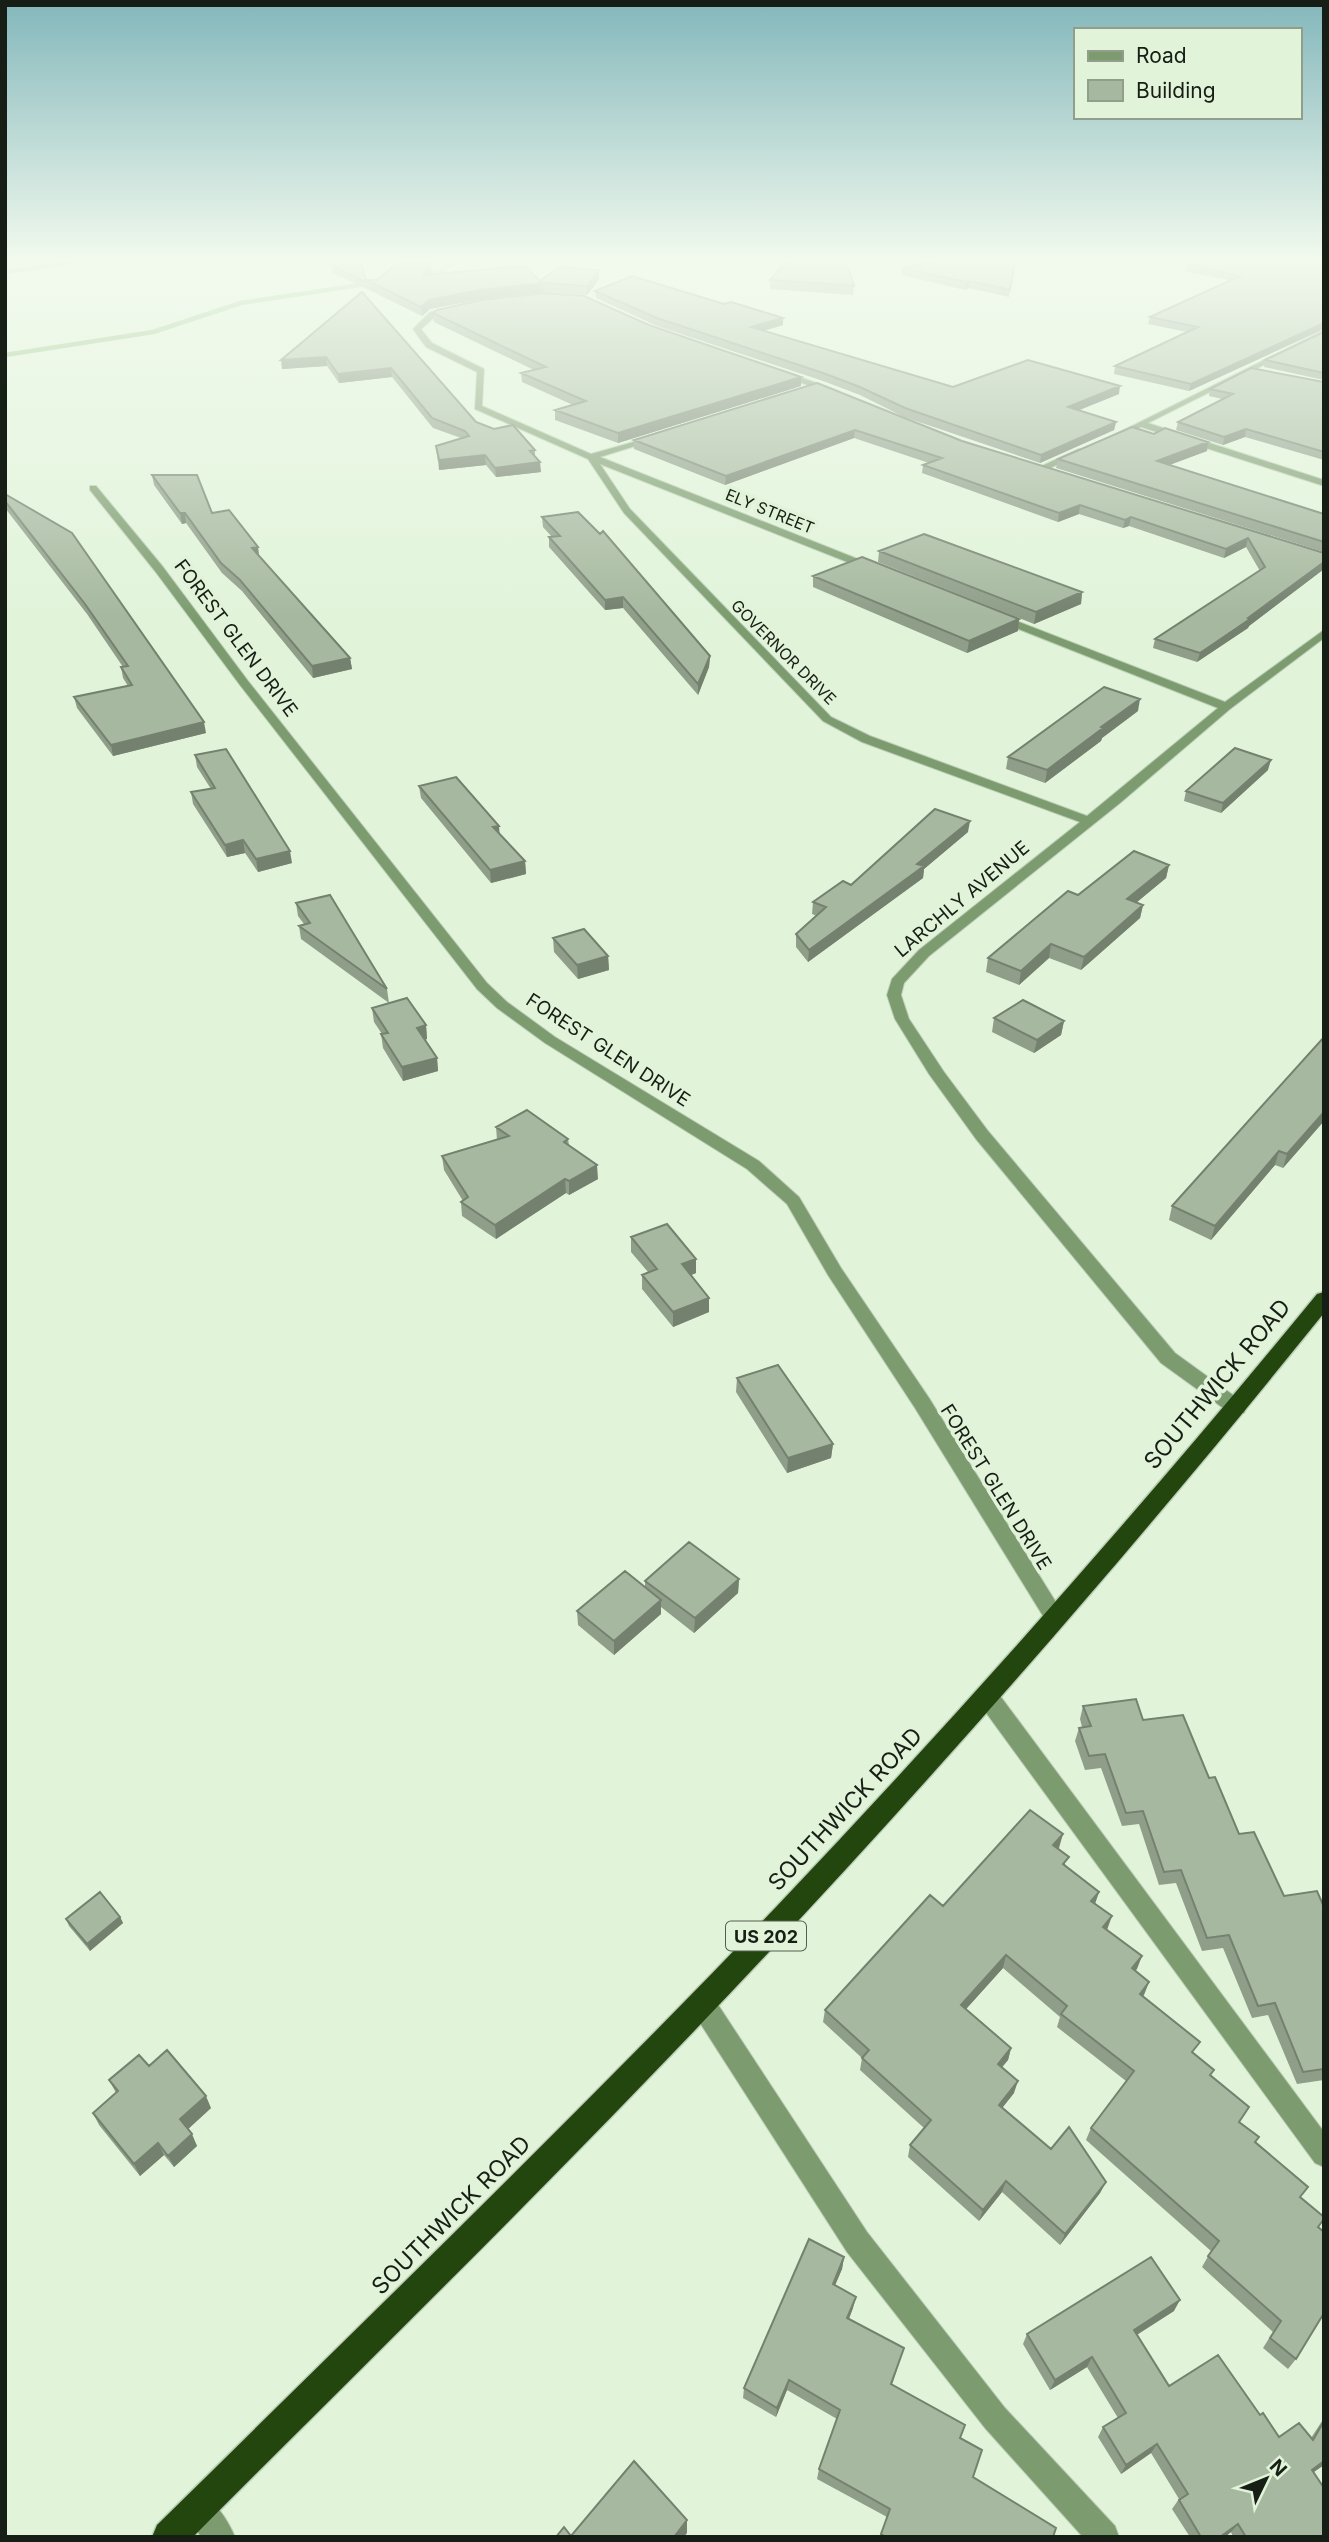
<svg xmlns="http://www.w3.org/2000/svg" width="1329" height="2542" font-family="Inter,sans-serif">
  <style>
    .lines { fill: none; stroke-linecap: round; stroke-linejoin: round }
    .stream { stroke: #8bbb77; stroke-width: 4.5 }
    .service-casing { stroke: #bdcdb7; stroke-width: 2 }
    .minor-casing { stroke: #bdcdb7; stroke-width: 2 }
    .trunk-casing { stroke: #bdcdb7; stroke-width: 3 }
    .service { fill: #7c9c6f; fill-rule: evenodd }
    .minor { fill: #7c9c6f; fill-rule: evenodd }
    .trunk { fill: #22460e; fill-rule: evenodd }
    .wall { fill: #8f9e89 }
    .shaded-wall { fill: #74816f }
    .building { fill: #a6b89f; stroke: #74816f; stroke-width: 2 }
    .labels { text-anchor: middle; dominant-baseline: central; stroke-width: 7; stroke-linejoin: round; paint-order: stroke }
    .far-street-label { font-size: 16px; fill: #171e15; stroke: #e1f4da }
    .shield { fill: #e1f4da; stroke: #545e50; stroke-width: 2 }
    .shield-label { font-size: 18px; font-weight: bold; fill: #171e15 }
    .street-label { font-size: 19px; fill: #171e15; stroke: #e1f4da }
    .near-street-label { font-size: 23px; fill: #171e15; stroke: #e1f4da }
  </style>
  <rect width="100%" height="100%" fill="#e1f4da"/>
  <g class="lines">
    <path class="stream" d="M420,276L438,273L455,262
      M5,355L153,332L241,303L373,283"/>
    <g class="service-casing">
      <path id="service" d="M987,1687L995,1689L1324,2132V2167L1315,2163L979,1703L976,1696L979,1689Z
        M702,1991L711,1994L867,2232L1005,2408L1115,2526L1119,2537H1083L985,2428L847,2252L693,2012L689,2003L693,1994Z
        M198,2493C215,2500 228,2520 235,2537H201L183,2508L187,2497Z"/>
    </g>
    <g class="minor-casing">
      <path id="minor" d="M65,262H82L5,274V270Z
        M456,307L459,311L436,316L421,329L432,343L484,369L482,406L591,454L658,435V439L600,457L878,567V571H870L600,464L630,509L831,717L870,736L1087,816L1218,708L993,619V615H1001L1225,702L1324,630V638L1230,709L1120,803L929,956L904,983L901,995L909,1019L944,1072L988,1131L1175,1353L1244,1403L1246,1408L1244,1413H1230L1161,1363L976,1139L929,1074L895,1019L887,995L892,979L919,950L1080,822L862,742L823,721L624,513L588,459L475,409L477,372L426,347L413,329L430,312Z
        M1324,330V335L1148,423L1324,480V486L1141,427L1117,439L1110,437Z
        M775,370H781L838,391L831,393L775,374Z
        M1079,449L1083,452L1082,454L1043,471L1035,469Z
        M90,486H96L163,567L248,681L487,983L507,1002L555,1037L759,1161L799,1197L841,1268L929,1398L1062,1612L1066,1618L1062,1624L1055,1627L1048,1624L915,1408L828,1275L787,1204L747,1169L545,1043L497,1008L477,989L240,685L155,571L90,490Z"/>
    </g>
    <g class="trunk-casing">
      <path id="trunk" d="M1324,1292V1313C1110,1579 885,1834 648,2079C499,2234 345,2384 193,2537H152L157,2525C365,2320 575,2117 777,1906C964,1709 1144,1505 1317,1294Z"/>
    </g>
    <use href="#service" class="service"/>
    <use href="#minor" class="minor"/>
    <use href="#trunk" class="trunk"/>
  </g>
  <path class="wall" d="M331,262L366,282L367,289L333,273Z
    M1015,262L1009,297L969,288L965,290L902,275V268Z
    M1187,262H1324V329L1189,391L1114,374L1115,366L1187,332L1148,324L1150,317L1229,280L1186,272Z
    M432,273L431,275L540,281L599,279L587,295L544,292L481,299L430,309L422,316L367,289L366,280Z
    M770,280L854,286L853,295L770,289Z
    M595,291L783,325L764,331L953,387L1119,394L1079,410L1116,422L1114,430L1040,463L904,417L860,395L823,381L657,326L596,298Z
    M362,292L476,422L535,450V456L541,472L496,477L486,465L439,470L436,446L461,438L433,428L392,377L339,383L327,366L282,369Z
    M433,313L649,325L801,386L618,443L555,420V410L573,405L522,382L521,373L534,370L434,322Z
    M1324,332V380L1264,367L1265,360Z
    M1324,382V460L1245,437L1223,445L1176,430L1178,422L1222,399L1209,396L1210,389Z
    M817,383L962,441L1324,553V569L1249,626L1248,628L1197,662L1153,648L1155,639L1260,571L1246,547L1224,558L1129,526L1123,528L1079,514L1058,522L922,473L923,465L929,463L854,438L725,485L634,449V440Z
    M1154,434L1208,442L1207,451L1169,465L1324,514V552L1056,468L1058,459Z
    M152,475L212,513L258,547L259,556L350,658L352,669L313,678L242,591L222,573L186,523L182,524L154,485Z
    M5,494L206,733L113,756L77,708L74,697L128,686L123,678L121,667H123L87,614L5,508Z
    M542,517L710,656L709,667L698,695L623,608L605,610L549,547V537H552L543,527Z
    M879,551L1082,592L1081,604L1034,624L878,562Z
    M813,576L1019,619L1018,631L967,653L813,587Z
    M1138,711L1102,738L1101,741L1045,783L1006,769L1008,757Z
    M195,755L292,863L258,872L245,853L227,857L193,804L191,792L211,789L197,767Z
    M1268,770L1221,813L1184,801L1186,791Z
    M419,786L500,834L525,861L526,874L491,883L421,798Z
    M968,832L924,869L923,878L808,962L796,947V934L817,916L812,914L813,902Z
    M1169,865L1166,878L1137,902L1143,905L1140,918L1081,970L1049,958L1019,985L986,972L988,958L1078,895Z
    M296,903L387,989L389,1003L301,939L299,926L304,924L298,916Z
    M553,938L608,956L609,970L578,979L554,952Z
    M372,1008L426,1025L427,1039L425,1040L437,1058L438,1071L403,1081L383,1048L381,1034H382L374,1022Z
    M994,1018L1064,1021L1061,1035L1034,1053L992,1032Z
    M1324,1037V1121L1283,1168L1275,1165L1211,1240L1169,1220L1172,1206Z
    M496,1127L568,1139L569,1145L598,1179L569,1195L566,1193L496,1239L462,1216L461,1202L463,1201L444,1170L442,1156L497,1140Z
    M631,1237L696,1259V1273L691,1275L709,1298V1312L673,1327L642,1289V1275L648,1272L631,1252Z
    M737,1378L833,1444L831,1458L787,1473L736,1392Z
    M739,1579L738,1593L694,1633L661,1607V1614L614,1655L578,1625L577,1611L645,1587V1581Z
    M1083,1706L1143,1720L1209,1778L1239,1834L1284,1896L1324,1907V2080L1297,2084L1268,2015L1252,2018L1223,1948L1202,1951L1176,1883L1159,1885L1139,1824L1122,1826L1101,1768L1085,1770L1075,1741L1079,1728L1082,1727L1080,1719Z
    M1059,1848L1058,1849L1066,1866L1099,1892L1095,1904L1107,1930L1142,1956L1135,1971L1149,1982L1143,1996L1195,2054L1211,2075L1240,2123L1259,2137L1256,2142L1301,2198L1318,2227L1296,2359L1288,2369L1263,2348L1273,2332L1202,2267L1211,2251L1086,2140L1091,2128L1126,2081L1057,2027L1060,2017L1003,1968L966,2009L1011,2048L1008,2060L1002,2067L1014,2093L1002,2108L1051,2149L1106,2182L1100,2193L1060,2245L1002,2192L979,2221L908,2157L910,2145L924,2128L860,2070L862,2058L823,2022L825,2010L943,1906Z
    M120,1917L123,1923L90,1951L69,1926L66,1919Z
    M149,2066L211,2108L188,2129L197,2146L174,2167L164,2155L140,2176L99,2125L93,2113L116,2093L109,2080Z
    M844,2257L842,2269L835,2285L853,2308L849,2319L904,2348L892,2385L960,2438L973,2477L1053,2537H880L887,2517L817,2479L819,2469L837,2419L787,2390L776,2417L743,2398L744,2388Z
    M1174,2311L1137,2335L1169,2386L1260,2415L1279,2437L1311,2438L1324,2418V2465L1313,2472L1324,2537H1233L1231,2532L1225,2537H1190L1172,2509L1179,2499L1151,2453L1121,2474L1098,2437L1103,2427L1118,2418L1087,2367L1050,2390L1023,2344L1027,2334Z"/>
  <path class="shaded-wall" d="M431,264L432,273L424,284L423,275Z
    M599,270V279L587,295V286Z
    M970,281L969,288L965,290L966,282Z
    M543,283L544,292L481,299L430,309L422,316L421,307L429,300L480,290Z
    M783,318V325L750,334L751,327Z
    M1324,323V329L1189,391L1191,384Z
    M326,357L327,366L282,369L281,360Z
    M391,368L392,377L339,383L338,374Z
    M801,377V386L618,443V433Z
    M1120,386L1119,394L1067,415L1068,407Z
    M1116,422L1114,430L1040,463L1041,455Z
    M1246,429L1245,437L1223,445L1224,437Z
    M855,430L854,438L725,485L726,476Z
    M1208,442L1207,451L1156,470L1157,461Z
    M485,455L486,465L439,470V460Z
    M540,462L541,472L496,477L495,468Z
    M1080,505L1079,514L1058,522L1059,513Z
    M180,513H185L186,523L182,524Z
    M1131,517L1129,526L1123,528L1125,520Z
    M1248,538L1246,547L1224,558L1226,549Z
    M258,547L259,557L252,548Z
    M1324,562V569L1249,626L1248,628L1197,662L1200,653L1248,618Z
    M1082,592L1081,604L1034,624L1036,612Z
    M623,597V608L605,610V600Z
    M1019,619L1018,631L967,653L969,641Z
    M710,656L709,667L698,695V684Z
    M350,658L352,669L313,678L312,666Z
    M1140,699L1138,711L1102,738L1101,741L1045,783L1047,770L1101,727Z
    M204,722L206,733L113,756L111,745Z
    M1271,760L1268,770L1221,813L1223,803Z
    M970,821L968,832L924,869L923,878L808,962L809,950Z
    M499,826L500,839L493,827Z
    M243,840L245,853L227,857L225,845Z
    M290,851L292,863L258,872L256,859Z
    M525,861L526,874L491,883L490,870Z
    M1169,865L1166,878L1125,912L1127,899Z
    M1143,905L1140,918L1081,970L1084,957Z
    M1051,944L1049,958L1019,985L1021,971Z
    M608,956L609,970L578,979L577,965Z
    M1064,1021L1061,1035L1034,1053L1037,1040Z
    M426,1025L427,1039L418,1042L417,1028Z
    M437,1058L438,1071L403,1081L402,1067Z
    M1324,1112V1121L1283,1168L1287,1154Z
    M1279,1151L1275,1165L1211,1240L1215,1226Z
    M597,1165L598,1179L569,1195V1181Z
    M565,1179L566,1193L496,1239L495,1225Z
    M696,1259V1273L682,1279V1264Z
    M709,1298V1312L673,1327V1312Z
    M833,1444L831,1458L787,1473L788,1458Z
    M739,1579L738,1593L694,1633L695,1618Z
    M661,1600V1614L614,1655V1641Z
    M1063,1834L1059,1848L1049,1858L1053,1845Z
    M1099,1892L1094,1906L1091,1901Z
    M1112,1916L1107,1930L1103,1927Z
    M120,1917L123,1923L90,1951L87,1944Z
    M1006,1955L1003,1968L958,2018L961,2005Z
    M1142,1956L1137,1969L1127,1981L1132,1968Z
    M1149,1982L1144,1995L1135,2007L1140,1994Z
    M1011,2048L1008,2060L994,2077L998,2064Z
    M1018,2081L1014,2093L995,2117L999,2105Z
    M206,2096L211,2108L186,2131L180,2119Z
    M192,2134L197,2146L174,2167L168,2156Z
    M158,2143L164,2155L140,2176L134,2164Z
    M1006,2181L1002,2192L979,2221L983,2210Z
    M1106,2182L1100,2193L1060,2245L1065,2234Z
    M844,2257L842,2269L831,2295L833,2284Z
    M856,2297L853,2308L845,2328L847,2318Z
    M1180,2300L1174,2311L1128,2340L1134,2330Z
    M1092,2357L1087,2367L1050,2390L1055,2380Z
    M789,2380L787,2390L776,2417L777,2408Z
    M1157,2444L1151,2453L1121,2474L1126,2465Z
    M1324,2461V2465L1304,2479L1312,2470Z
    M687,2520V2533L684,2537H674Z
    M1238,2524L1231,2532L1225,2537H1220Z"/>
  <path class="building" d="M332,262H361L366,282L333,266Z
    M398,262L431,264L423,275L525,266L540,281L559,267L599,270L587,286L543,283L480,290L429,300L421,307L366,280H377Z
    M786,262H846L854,286L770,280Z
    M929,262H1015L1010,290L970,281L966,282L902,268Z
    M1187,262H1324V323L1191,384L1115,366L1198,327L1150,317L1240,276L1187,265Z
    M632,276L724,304L731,302L783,318L751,327L953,387L1028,360L1120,386L1068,407L1116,422L1041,455L905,408L860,387L823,373L657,318L595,291Z
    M362,292L476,422L494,429L513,425L535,450L530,451L540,462L495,468L485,455L439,460L436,446L469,436L465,431L432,418L391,368L338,374L326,357L281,360Z
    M544,293L584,296L649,325L801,377L618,433L555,410L586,401L521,373L546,367L433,313L437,310L481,300Z
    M1324,332V373L1265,360Z
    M1251,368L1324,382V452L1246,429L1224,437L1178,422L1233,394L1210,389Z
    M817,383L962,441L1324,553V562L1248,618L1250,619L1200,653L1155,639L1265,567L1248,538L1226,549L1131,517L1125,520L1080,505L1059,513L923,465L942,458L855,430L726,476L634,440Z
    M1132,427L1154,434L1165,428L1208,442L1157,461L1324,514V542L1058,459Z
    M152,475H197L212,513L229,510L258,547L252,548L350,658L312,666L240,580L221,563L185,513H180Z
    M5,494L72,533L204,722L111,745L74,697L132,685L121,667L128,666L85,604L5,501Z
    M578,512L600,534L603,531L710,656L698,684L623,597L605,600L549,537L560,536L542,517Z
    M924,534L1082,592L1036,612L879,551Z
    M862,557L1019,619L969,641L813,576Z
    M1104,687L1140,699L1101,727L1103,728L1047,770L1008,757Z
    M1235,748L1271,760L1223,803L1186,791Z
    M226,749L290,851L256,859L243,840L225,845L191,792L215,788L195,755Z
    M456,777L499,826L493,827L525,861L490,870L419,786Z
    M935,809L970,821L917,864L924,866L809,950L796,934L826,907L813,902L843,881L851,885Z
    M1134,851L1169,865L1127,899L1143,905L1084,957L1051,944L1021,971L988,958L1068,891L1078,895Z
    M330,895L387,989L299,926L310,923L296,903Z
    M584,929L608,956L577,965L553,938Z
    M407,998L426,1025L417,1028L437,1058L402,1067L381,1034L388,1033L372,1008Z
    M1023,1000L1064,1021L1037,1040L994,1018Z
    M1324,1037V1112L1287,1154L1279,1151L1215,1226L1172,1206Z
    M527,1110L568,1139L564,1142L597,1165L569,1181L565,1179L495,1225L461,1202L468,1197L442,1156L509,1136L496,1127Z
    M667,1224L696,1259L682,1264L709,1298L673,1312L642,1275L657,1269L631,1237Z
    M778,1365L833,1444L788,1458L737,1378Z
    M689,1542L739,1579L695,1618L645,1581Z
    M625,1571L661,1600L614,1641L577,1611Z
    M1136,1699L1143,1720L1183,1715L1209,1778L1215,1777L1239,1834L1254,1832L1284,1896L1317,1891L1324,1907V2069L1303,2072L1275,2003L1258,2006L1229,1935L1207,1938L1181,1870L1164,1872L1143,1811L1126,1813L1105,1754L1089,1756L1079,1728L1091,1726L1083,1706Z
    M1030,1810L1063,1834L1053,1845L1069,1857L1063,1864L1099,1892L1091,1901L1112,1916L1103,1927L1142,1956L1132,1968L1149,1982L1140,1994L1200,2042L1192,2052L1214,2070L1210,2075L1249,2107L1239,2122L1259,2137L1255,2142L1308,2187L1300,2197L1324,2217V2219L1318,2227L1324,2232V2313L1296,2359L1270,2338L1281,2321L1208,2256L1219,2241L1091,2128L1134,2071L1061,2014L1067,2006L1006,1955L961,2005L1011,2048L998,2064L1018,2081L999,2105L1051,2149L1069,2127L1106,2182L1065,2234L1006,2181L983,2210L910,2145L931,2120L862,2058L869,2050L825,2010L930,1895L943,1906Z
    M100,1892L120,1917L87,1944L66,1919Z
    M167,2050L206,2096L180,2119L192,2134L168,2156L158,2143L134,2164L93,2113L118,2091L109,2080L139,2055L149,2066Z
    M809,2239L844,2257L833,2284L856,2297L847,2318L904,2348L891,2384L965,2425L960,2438L982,2450L973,2477L1056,2528L1053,2537H886L881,2534L890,2509L819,2469L840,2410L789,2380L777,2408L744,2388Z
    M1151,2257L1180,2300L1134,2330L1169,2386L1218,2355L1260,2415L1263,2413L1279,2437L1299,2423L1313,2440L1324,2421V2461L1312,2470L1324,2488V2537H1246L1238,2524L1220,2537H1201L1179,2500L1188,2494L1157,2444L1126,2465L1103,2427L1126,2413L1092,2357L1055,2380L1027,2334Z
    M634,2461L687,2520L674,2537H556L564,2527L571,2536Z"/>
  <linearGradient id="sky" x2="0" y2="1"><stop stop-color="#83b7bb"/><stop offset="0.42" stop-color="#f2faee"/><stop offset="1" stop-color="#f2faee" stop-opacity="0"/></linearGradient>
  <rect width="1329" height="618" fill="url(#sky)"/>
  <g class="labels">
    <g class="far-street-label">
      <text transform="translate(770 511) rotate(22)">ELY STREET</text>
      <text transform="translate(784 652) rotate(45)">GOVERNOR DRIVE</text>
    </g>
    <rect class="shield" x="726" y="1921.5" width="80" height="29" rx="5"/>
    <g class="shield-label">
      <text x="766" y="1936">US 202</text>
    </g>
    <g class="street-label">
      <text transform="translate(236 638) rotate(53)">FOREST GLEN DRIVE</text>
      <text transform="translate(962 899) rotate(-40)">LARCHLY AVENUE</text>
      <text transform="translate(608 1050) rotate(33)">FOREST GLEN DRIVE</text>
      <text transform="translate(996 1487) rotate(58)">FOREST GLEN DRIVE</text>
    </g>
    <g class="near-street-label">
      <text transform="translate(1217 1384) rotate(-50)">SOUTHWICK ROAD</text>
      <text transform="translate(845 1809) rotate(-47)">SOUTHWICK ROAD</text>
      <text transform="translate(451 2215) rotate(-45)">SOUTHWICK ROAD</text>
    </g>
  </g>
  <rect width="1329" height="2542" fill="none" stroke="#171e15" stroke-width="14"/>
  <rect x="1074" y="28" width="228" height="91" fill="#e1f4da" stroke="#909e8b" stroke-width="2"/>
  <rect x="1088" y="51" width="35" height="10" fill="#7c9c6f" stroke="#909e8b" stroke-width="2"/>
  <text x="1136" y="63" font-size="21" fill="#171e15">Road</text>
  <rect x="1088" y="80" width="35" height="21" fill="#a6b89f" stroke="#909e8b" stroke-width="2"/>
  <text x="1136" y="98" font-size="21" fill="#171e15">Building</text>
  <g transform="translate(1266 2479) rotate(47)" stroke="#e1f4da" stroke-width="5" paint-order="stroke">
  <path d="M0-5L12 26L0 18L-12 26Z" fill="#171e15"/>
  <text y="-10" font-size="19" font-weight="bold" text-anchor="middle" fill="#171e15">N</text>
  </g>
</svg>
